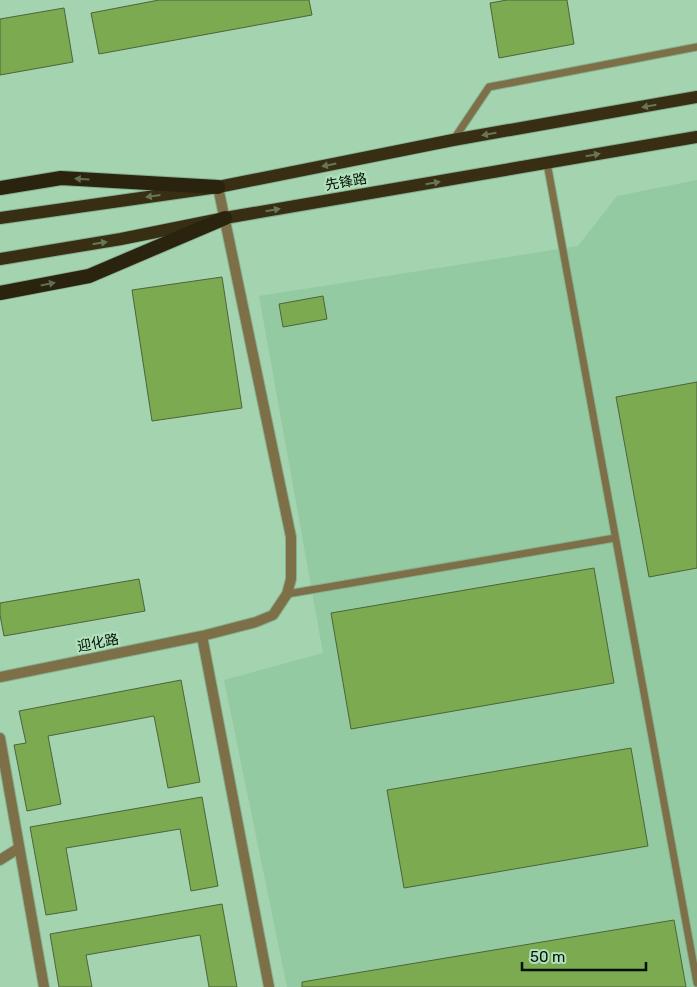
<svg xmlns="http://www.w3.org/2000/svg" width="697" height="987" font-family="Rubik,'Noto Sans SC',sans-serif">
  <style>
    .built { fill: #94caa1 }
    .building { fill: #7baa51; stroke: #4d643a }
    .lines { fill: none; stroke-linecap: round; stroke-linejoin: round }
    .service-casing { stroke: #87b090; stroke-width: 9 }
    .minor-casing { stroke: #87b090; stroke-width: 12 }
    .primary-casing { stroke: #87b090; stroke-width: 14 }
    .trunk-casing { stroke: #87b090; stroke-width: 16 }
    .service { stroke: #7d7049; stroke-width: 7 }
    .minor { stroke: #7d7049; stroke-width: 10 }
    .primary { stroke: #372e13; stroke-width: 12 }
    .trunk { stroke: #2a230e; stroke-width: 14 }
    .oneway { fill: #687557 }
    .oneway2 { fill: #606f54 }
    .labels { text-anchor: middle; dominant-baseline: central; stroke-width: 4.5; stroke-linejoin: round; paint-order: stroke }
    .street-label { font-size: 14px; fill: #021005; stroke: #b1e0bc }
  </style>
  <rect width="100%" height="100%" fill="#a4d3af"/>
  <path class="built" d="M697,180V987H287L224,680L323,653L259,296L578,246L617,196Z"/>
  <path class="building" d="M159,0H309L312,15L99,54L91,13Z
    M507,0H567L574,44L499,58L490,3Z
    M64,8L73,62L0,75V19Z
    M222,277L242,408L152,421L132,290Z
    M323,296L327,319L283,327L279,304Z
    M697,382V568L649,577L616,397Z
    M594,568L614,683L351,729L331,613Z
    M139,579L145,611L4,636L0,615V603Z
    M181,680L200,782L168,788L154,716L48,736L61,804L27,811L14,745L26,743L19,711Z
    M631,748L648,846L404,888L387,790Z
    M202,797L218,886L191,891L180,829L66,848L77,910L46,915L30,827Z
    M222,904L237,987H209L200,935L86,955L92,987H59L50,934Z
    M674,920L686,987H302V982Z"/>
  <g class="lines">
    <g class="service-casing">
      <path id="service" d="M454,139L489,87L697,47
        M547,163L697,983
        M287,594L615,538"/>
    </g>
    <g class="minor-casing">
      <path id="minor" d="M218,187L291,537V579L287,594L273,615L256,622L202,636L269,987
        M0,677L202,636
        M0,738L44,987
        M0,860L19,848"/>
    </g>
    <g class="primary-casing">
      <path id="primary" d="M0,218L218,187L453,140L697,97
        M0,259L121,239L225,218L697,137"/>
    </g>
    <g class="trunk-casing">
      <path id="trunk" d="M0,188L61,178L218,187
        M0,293L89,276L225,218"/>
    </g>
    <use href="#service" class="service"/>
    <use href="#minor" class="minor"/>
    <use href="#primary" class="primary"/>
    <use href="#trunk" class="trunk"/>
  </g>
  <defs><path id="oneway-solid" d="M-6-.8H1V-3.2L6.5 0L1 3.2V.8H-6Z" transform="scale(1.25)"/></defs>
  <g class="oneway">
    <use href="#oneway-solid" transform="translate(649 106) rotate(170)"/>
    <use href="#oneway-solid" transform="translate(489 134) rotate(170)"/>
    <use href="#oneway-solid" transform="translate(593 155) rotate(-10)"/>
    <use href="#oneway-solid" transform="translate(329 165) rotate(169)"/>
    <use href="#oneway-solid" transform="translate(433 183) rotate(-10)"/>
    <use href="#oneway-solid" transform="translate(153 196) rotate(172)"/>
    <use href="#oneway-solid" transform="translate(273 210) rotate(-10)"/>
    <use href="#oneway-solid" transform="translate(100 243) rotate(-9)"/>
  </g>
  <g class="oneway2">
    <use href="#oneway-solid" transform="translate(82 179) rotate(-177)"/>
    <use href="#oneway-solid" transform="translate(48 284) rotate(-11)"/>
  </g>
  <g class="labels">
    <g class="street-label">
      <text transform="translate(346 182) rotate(-10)">先锋路</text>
      <text transform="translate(98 643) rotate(-11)">迎化路</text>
    </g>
  </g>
  <path d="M522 962v8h124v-8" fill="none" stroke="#021005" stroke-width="2.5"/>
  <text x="530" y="962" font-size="15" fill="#021005" stroke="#b1e0bc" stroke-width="4" paint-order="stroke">50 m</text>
</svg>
